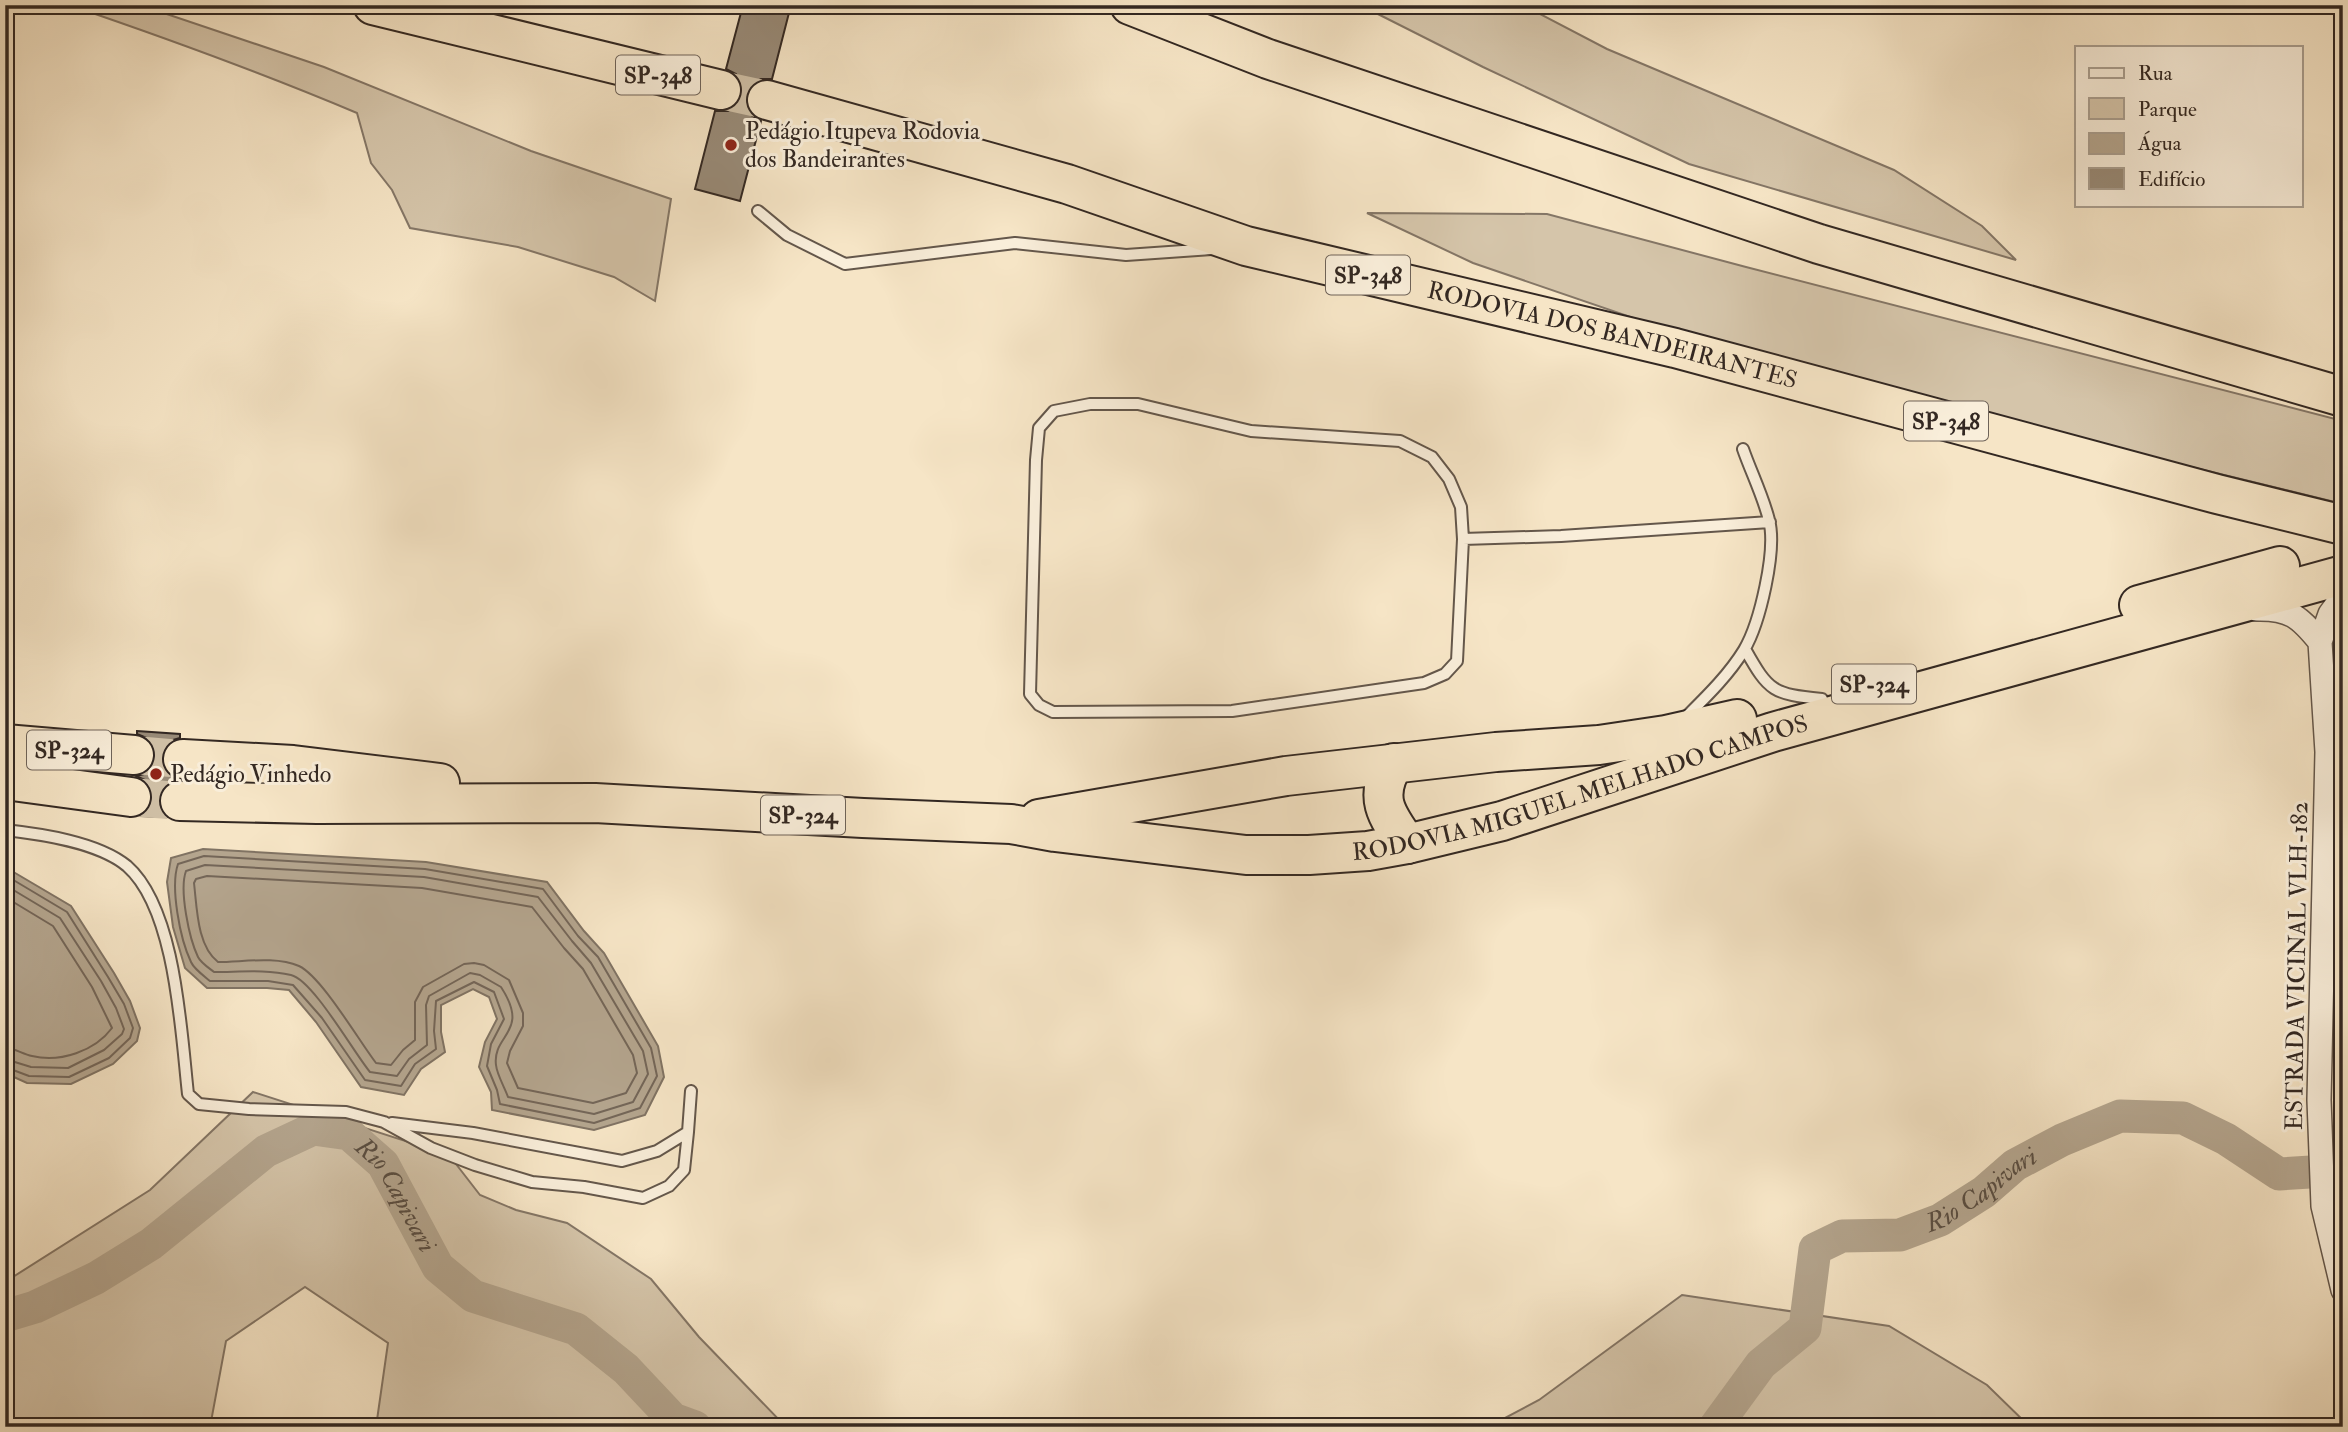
<svg xmlns="http://www.w3.org/2000/svg" width="2348" height="1432" font-family="'IM FELL Double Pica',serif">
  <style>
    .green { fill: #d5c5aa; stroke: #847666; stroke-width: 2 }
    .water { fill: #b4a58e; stroke: #807363; stroke-width: 2 }
    .lines { fill: none; stroke-linecap: round; stroke-linejoin: round }
    .shore { stroke: #746658; stroke-width: 2 }
    .river { stroke: #b4a58e; stroke-width: 33 }
    .building { fill: #988a77; stroke: #332822; stroke-width: 2 }
    .highway-tunnel { stroke: #cfbfa5; stroke-width: 38; stroke-dasharray: 38 19; stroke-linecap: butt }
    .lane-casing { stroke: #64574b; stroke-width: 14 }
    .street-casing { stroke: #64574b; stroke-width: 26 }
    .highway-casing { stroke: #332822; stroke-width: 42 }
    .lane { stroke: #f9eeda; stroke-width: 10 }
    .street { stroke: #f9eeda; stroke-width: 23 }
    .highway { stroke: #f6e5c6; stroke-width: 38 }
    .poi-dot { fill: #8f2418; stroke: #f9eeda; stroke-width: 2.5 }
    .labels { text-anchor: middle; dominant-baseline: central; stroke-width: 6; stroke-linejoin: round; paint-order: stroke }
    .shield { fill: #f9eeda; stroke: #6e6359; stroke-width: 2 }
    .shield-label { font-size: 23px; font-weight: bold; fill: #332822 }
    .poi-label { font-size: 24px; fill: #332822; stroke: #f9eeda; text-anchor: start }
    .street-label { font-size: 24px; fill: #332822; stroke: #f9eeda }
    .water-label { font-size: 26px; font-style: italic; fill: #5a4e42; stroke: #f9eeda }
  </style>
  <rect width="100%" height="100%" fill="#f6e5c6"/>
  <filter id="stains"><feTurbulence type="fractalNoise" baseFrequency=".00286" numOctaves="4"/><feColorMatrix values="0 0 0 0 .2 0 0 0 0 .09 0 0 0 0 .02 0 0 0 .5 -.17"/></filter>
  <radialGradient id="worn" r=".72"><stop offset=".6" stop-color="#630" stop-opacity="0"/><stop offset="1" stop-color="#630" stop-opacity=".3"/></radialGradient>
  <path class="green" d="M69,5H140L324,67L531,151L671,199L655,301L614,277L518,247L410,228L392,190L371,163L357,113C262,73 166,38 69,5Z
    M1360,5H1523L1607,49L1894,170L1982,226L2016,260L1689,164L1483,67Z
    M1367,213L1547,214L1746,267L2343,421V504L2011,423L1683,335L1473,263Z
    M253,1092L449,1155L480,1195L516,1210L567,1223L651,1279L699,1337L786,1427H376L388,1343L305,1287L226,1341L210,1427H5V1282L150,1190Z
    M1682,1295L1889,1326L1987,1385L2030,1427H1488L1539,1400Z"/>
  <path class="water" d="M203,849L426,862L547,882L584,931L604,953L658,1046L664,1077L645,1115L594,1130L492,1110L491,1092L479,1067L485,1042L497,1019L489,997L473,989L441,1005V1032L445,1052L421,1069L404,1095L361,1087L316,1022L289,990L267,988H207L185,968L173,927L167,882L171,858Z
    M5,867L71,906L114,973L130,1001L140,1028L137,1041L113,1064L71,1084L27,1083L5,1073Z"/>
  <g class="lines">
    <path class="shore" d="M204,856L425,869L543,889L578,936L598,957L651,1048L657,1076L640,1108L594,1123L500,1104L497,1090L487,1066L491,1044L504,1019L494,992L474,982L436,1001L434,1031L436,1049L415,1064L401,1086L365,1080L322,1018L293,985L268,981H210C204,976 194,969 191,962C180,939 170,887 178,864Z
      M205,865L424,877L538,897L572,941L591,963L643,1051L648,1074L633,1102L594,1114L508,1097C505,1088 497,1075 496,1065C492,1034 531,1033 501,987L480,975L470,973L429,996L426,1005L427,1045L409,1059L397,1076L370,1072C354,1053 313,980 291,975C266,969 239,972 214,972C209,968 201,963 198,957C189,938 179,890 186,871Z
      M5,875L67,912L108,977L124,1004L133,1028L130,1038L109,1058L69,1077L29,1076L5,1067
      M207,876L422,888L532,907L564,948L583,969L633,1055L637,1073L626,1093L593,1103L518,1088L507,1063L510,1051L523,1026V1013L509,980L484,965L474,963L464,964L423,987L415,1002V1040L403,1050L391,1065L376,1063C359,1041 322,977 299,966C275,956 243,962 218,962C197,946 197,908 194,883L196,879Z
      M5,885L60,918L101,981L116,1008L124,1029L122,1034L104,1050L68,1068L31,1067L5,1059
      M5,897L53,926L92,987L112,1028C95,1051 60,1063 32,1056C22,1054 15,1048 5,1048"/>
    <g class="river">
      <path id="s1" d="M5,1316L35,1307L96,1278L151,1244L266,1151L313,1129L349,1134L383,1164L438,1267L473,1296L576,1329L626,1369L673,1419L695,1427"/>
      <path id="s2" d="M1715,1427L1761,1364L1805,1328L1815,1249L1842,1236L1900,1235L1940,1220L1984,1192L2015,1165L2062,1140L2120,1116L2183,1118L2226,1139L2279,1174L2343,1170"/>
    </g>
  </g>
  <path class="building" d="M743,5H791L772,79H761L752,84L746,95V106L751,115L761,121L740,201L695,189L715,111H728L736,106L742,96V83L736,74L726,69Z
    M137,731L180,734V738L173,740L165,747L161,757L164,769L171,777L177,779L169,782L161,790L158,801L161,811L166,817L142,816L149,810L152,801L151,789L145,780L136,776L144,774L151,768L156,756L153,745L147,738L137,734Z"/>
  <g class="lines">
    <path class="highway-tunnel" d="M721,90L767,100
      M134,755L183,759
      M131,797L180,801"/>
    <g class="lane-casing">
      <path id="lane" d="M758,211L787,235L845,264L1015,243L1126,255L1212,249
        M1463,539L1461,507L1449,479L1432,457L1400,441L1251,431L1138,404H1090L1054,411L1039,428L1036,460L1030,694L1039,705L1053,712L1232,711L1424,683L1445,674L1457,661L1463,539L1561,536L1770,522
        M1745,649C1769,692 1773,694 1822,699
        M1684,719C1705,698 1728,676 1744,650C1760,623 1777,550 1769,520C1763,496 1751,472 1743,449
        M5,830C41,834 98,842 127,866C176,909 181,1032 188,1094L199,1104L249,1109L346,1112L384,1122L431,1148L475,1165L532,1182L584,1187L643,1198L669,1186L684,1170L688,1132
        M392,1123L473,1133L622,1161L657,1151L688,1132L691,1091"/>
    </g>
    <g class="street-casing">
      <path id="street" d="M2343,596L2330,614L2320,642L2327,752L2319,1100L2323,1206L2343,1290
        M2256,609C2290,608 2300,617 2320,642"/>
    </g>
    <g class="highway-casing">
      <g id="highway">
        <path d="M373,5L721,90"/>
        <path d="M1130,5L1268,59L1819,244L2343,397"/>
        <path id="s3" d="M767,100L1067,184L1246,246L1675,348L2217,494L2343,525"/>
        <path d="M2139,605L2280,566"/>
        <path d="M5,744L134,755"/>
        <path d="M183,759L293,765L440,783"/>
        <path d="M1394,763C1373,797 1386,815 1407,844"/>
        <path d="M5,780L131,797"/>
        <path id="s4" d="M180,801L317,804L595,803L863,818L1011,824L1055,832L1246,855H1309L1368,851L1407,844L1502,821L1773,732L2343,575"/>
        <path d="M1039,819L1286,776L1496,752L1599,745L1666,735L1737,719"/>
      </g>
    </g>
    <use href="#lane" class="lane"/>
    <use href="#street" class="street"/>
    <use href="#highway" class="highway"/>
  </g>
  <g class="poi-dot">
    <circle cx="731" cy="145" r="7"/>
    <circle cx="156" cy="774" r="7"/>
  </g>
  <g class="labels">
    <g class="shield">
      <rect x="616" y="55.5" width="84" height="39" rx="5"/>
      <rect x="1326" y="255.5" width="84" height="39" rx="5"/>
      <rect x="1904" y="401.5" width="84" height="39" rx="5"/>
      <rect x="1832" y="664.5" width="84" height="39" rx="5"/>
      <rect x="27" y="730.5" width="84" height="39" rx="5"/>
      <rect x="761" y="795.5" width="84" height="39" rx="5"/>
    </g>
    <g class="shield-label">
      <text x="658" y="75">SP-348</text>
      <text x="1368" y="275">SP-348</text>
      <text x="1946" y="421">SP-348</text>
      <text x="1874" y="684">SP-324</text>
      <text x="69" y="750">SP-324</text>
      <text x="803" y="815">SP-324</text>
    </g>
    <g class="poi-label">
      <text x="745" y="131">Pedágio Itupeva Rodovia<tspan x="745" dy="28">dos Bandeirantes</tspan></text>
      <text x="170" y="774">Pedágio Vinhedo</text>
    </g>
    <g class="street-label">
      <text stroke="none"><textPath href="#s3" startOffset="878">RODOVIA DOS BANDEIRANTES</textPath></text>
      <text stroke="none"><textPath href="#s4" startOffset="1412">RODOVIA MIGUEL MELHADO CAMPOS</textPath></text>
      <text transform="translate(2297 966) rotate(-89)">ESTRADA VICINAL VLH-182</text>
    </g>
    <g class="water-label">
      <text stroke="none"><textPath href="#s2" startOffset="396">Rio Capivari</textPath></text>
      <text stroke="none"><textPath href="#s1" startOffset="478">Rio Capivari</textPath></text>
    </g>
  </g>
  <rect width="2348" height="1432" fill="none" stroke="#f6e5c6" stroke-width="28"/>
  <rect x="7" y="7" width="2334" height="1418" fill="none" stroke="#332822" stroke-width="3.5"/>
  <rect x="14" y="14" width="2320" height="1404" fill="none" stroke="#332822" stroke-width="2"/>
  <rect x="2075" y="46" width="228" height="161" fill="#f9eeda" stroke="#aa9f90" stroke-width="2"/>
  <rect x="2089" y="68" width="35" height="10" fill="#f9eeda" stroke="#aa9f90" stroke-width="2"/>
  <text x="2138" y="80" font-size="21" fill="#332822">Rua</text>
  <rect x="2089" y="98" width="35" height="21" fill="#d5c5aa" stroke="#aa9f90" stroke-width="2"/>
  <text x="2138" y="116" font-size="21" fill="#332822">Parque</text>
  <rect x="2089" y="133" width="35" height="21" fill="#b4a58e" stroke="#aa9f90" stroke-width="2"/>
  <text x="2138" y="150" font-size="21" fill="#332822">Água</text>
  <rect x="2089" y="168" width="35" height="21" fill="#988a77" stroke="#aa9f90" stroke-width="2"/>
  <text x="2138" y="186" font-size="21" fill="#332822">Edifício</text>
  <rect width="100%" height="100%" filter="url(#stains)"/>
  <rect width="100%" height="100%" fill="url(#worn)"/>
</svg>
